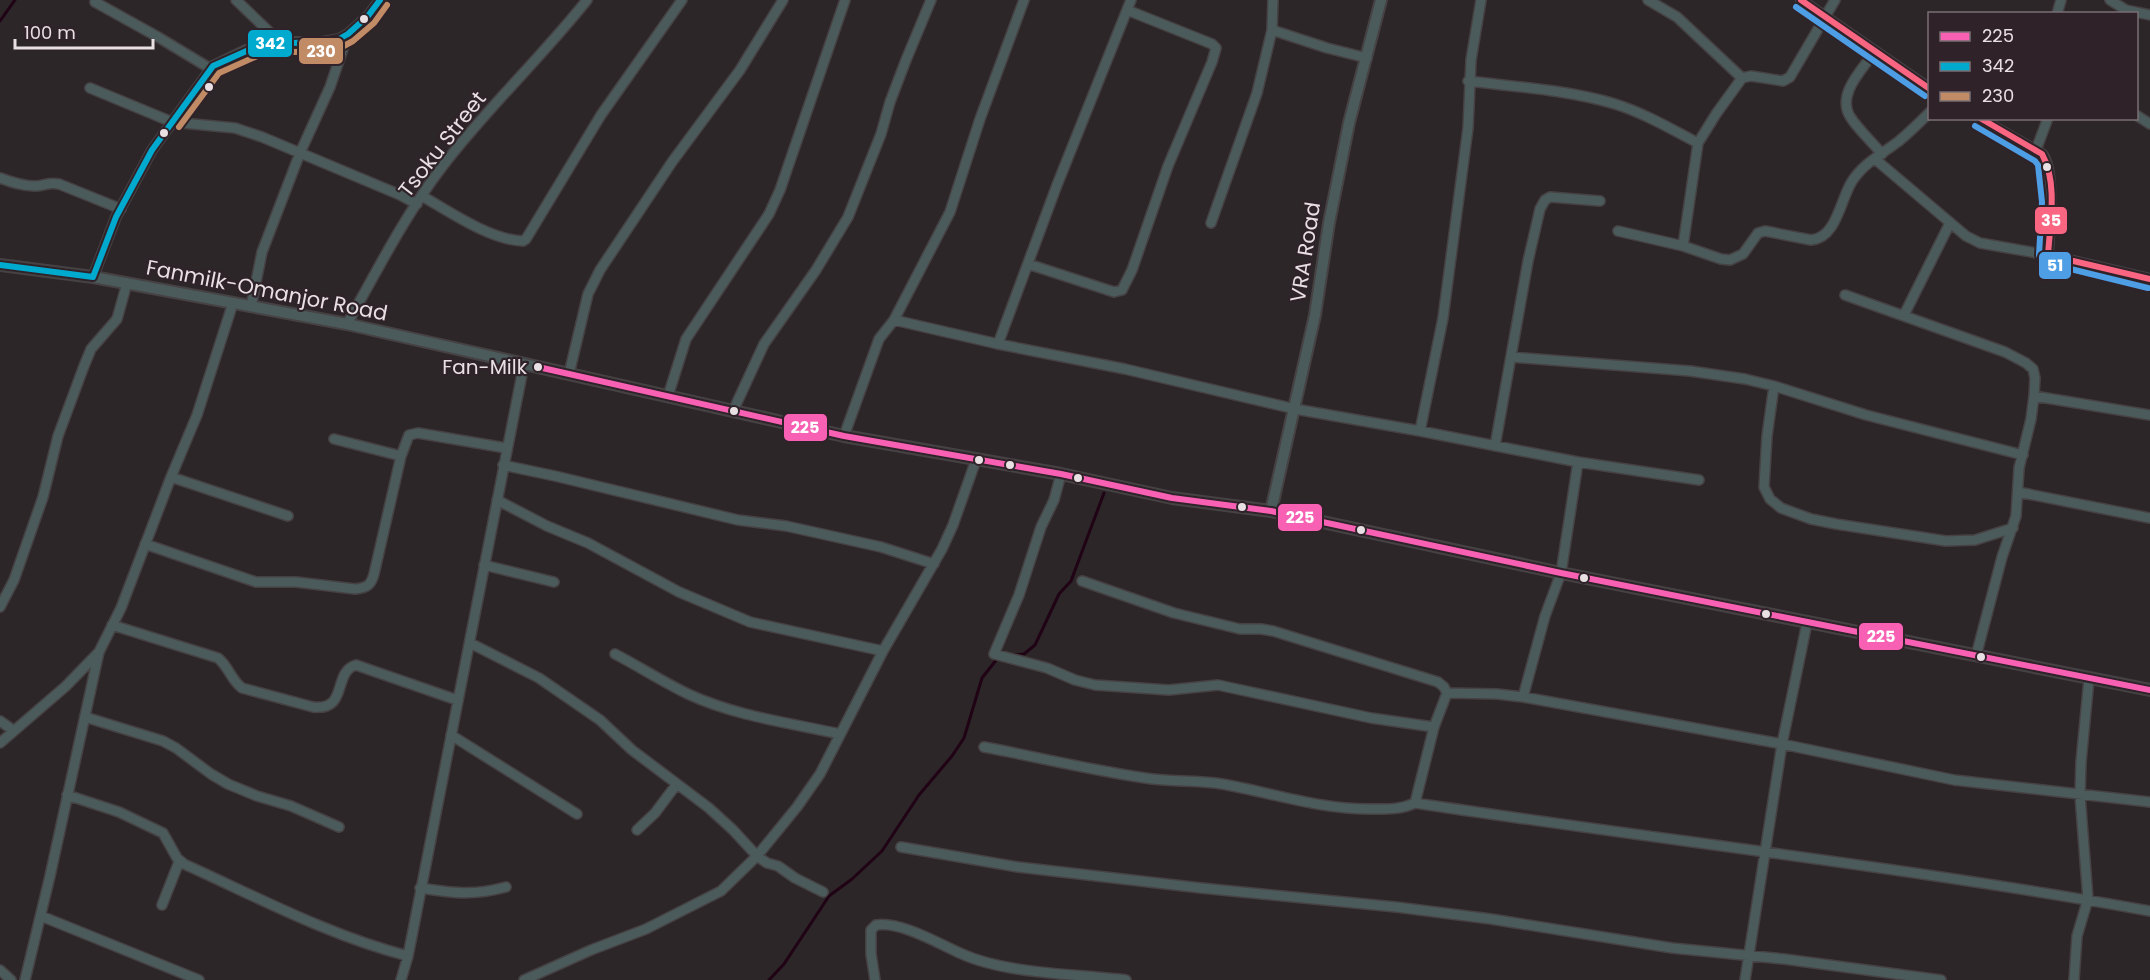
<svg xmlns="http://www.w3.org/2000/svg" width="2150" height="980" font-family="Poppins,sans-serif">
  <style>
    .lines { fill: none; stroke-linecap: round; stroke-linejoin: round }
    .stream { stroke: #200314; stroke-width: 3 }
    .minor-casing { stroke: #464143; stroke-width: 12 }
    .tertiary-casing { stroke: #464143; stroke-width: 14 }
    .minor { stroke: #4b5b5b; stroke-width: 9 }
    .tertiary { stroke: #4b5b5b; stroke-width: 10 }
    .bus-1-casing { stroke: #2f2329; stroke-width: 10 }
    .bus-2-casing { stroke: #2f2329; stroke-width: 10 }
    .bus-3-casing { stroke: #2f2329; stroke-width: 10 }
    .bus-4-casing { stroke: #2f2329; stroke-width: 10 }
    .bus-5-casing { stroke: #2f2329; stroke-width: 10 }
    .bus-1 { stroke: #f860b3; stroke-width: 6 }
    .bus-2 { stroke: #00a9ce; stroke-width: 6 }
    .bus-3 { stroke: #c18c65; stroke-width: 6 }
    .bus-4 { stroke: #fa6682; stroke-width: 6 }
    .bus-5 { stroke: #4d9ee5; stroke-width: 6 }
    .bus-dot { fill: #e9e0e4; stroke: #2f2329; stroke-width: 2 }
    .labels { text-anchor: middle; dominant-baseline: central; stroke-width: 4.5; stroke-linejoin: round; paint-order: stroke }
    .bus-label { font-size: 20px; fill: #e9e0e4; stroke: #2f2329; text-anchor: end }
    .street-label { font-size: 21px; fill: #e9e0e4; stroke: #2f2329 }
    .line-badge { stroke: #2f2329; stroke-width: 2 }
    .badge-label { font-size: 16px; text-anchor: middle; font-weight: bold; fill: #fff }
  </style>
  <rect width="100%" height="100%" fill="#2c2629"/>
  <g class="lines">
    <path class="stream" d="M0,21L15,0
      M1013,655L1024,654L1035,645L1059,594L1071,581L1104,493
      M769,980L784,964L829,896L852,879L882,851L919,795L952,756L964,738L982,678L997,659"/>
    <g class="minor-casing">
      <path id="minor" d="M236,0L280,42
        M1648,0L1677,17L1742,78
        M1801,0L1930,89
        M2110,0L2126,10L2150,15
        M95,2L158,37L211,69
        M2057,14L2061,0
        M1272,30L1327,48L1367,58
        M1875,51C1863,69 1835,95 1851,118C1859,130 1872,142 1882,154
        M1468,81C1517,87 1568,90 1615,104C1644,113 1671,129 1698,143
        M90,88L172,122L235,128L262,137L398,194L417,204
        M2136,115L2150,124
        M1979,118L2042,154C2056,170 2049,232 2048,255
        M2036,150L2048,118
        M1875,159L1966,236L1980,243L2048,255L2150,279
        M0,178C11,182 22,186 34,186C45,186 47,182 59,184L121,209
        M422,196C450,212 490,240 523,241L526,239L601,115L682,0
        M1211,223L1257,93L1272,30L1273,0
        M1618,231L1683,246L1721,259L1730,260L1743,254L1758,233L1765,231L1811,240C1836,238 1840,202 1851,183C1862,164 1882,154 1899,141C1910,132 1920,122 1930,112
        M1683,246L1698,143L1716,114L1742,78L1751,76L1783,81L1790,77L1835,0
        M1028,264L1114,292L1122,290L1132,270L1168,166L1212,62L1216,48L1212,44L1127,10
        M93,277L116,217L152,150L213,66L246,50L262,44L280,42H322L339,39L348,34L368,16L380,0
        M1845,295L2005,352L2026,363L2033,369L2035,378L2034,396L2031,419L2019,468L2016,516L2002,557L1976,656
        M251,307L262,252L300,153L330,87L348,34
        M1904,315L1950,223
        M894,320L998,344L1125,369L1295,409L1420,431L1578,462L1699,480
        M347,324C377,271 405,215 442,167C487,108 541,58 587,0
        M998,344L1057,185L1131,0
        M1511,357L1690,371L1745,379L1774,386L1866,415L2023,455
        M569,374L588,294L600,270L672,162L740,70L783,0
        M1774,386L1767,436L1764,487L1770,499L1781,508L1811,519L1836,524L1946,541L1975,540L2013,528
        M668,396L686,339L769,214L780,190L845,0
        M2034,396L2150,415
        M733,411L764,344L816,270L848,217L881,134L890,102L906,60L931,0
        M1420,431L1443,318L1468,128L1471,60L1481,0
        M844,436L879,339L894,320L950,212L980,119L1024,0
        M334,439L401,456
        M1495,446L1528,261L1540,209L1545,200L1550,197L1600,201
        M503,465L555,476L738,520L786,526L881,547L934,564
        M1061,474L1054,500L1041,527L1019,595L994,654L1047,668L1075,680L1095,685L1169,690L1218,685L1371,718L1434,727
        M171,477L288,516
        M2018,492L2150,518
        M497,500L547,526L588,543L679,592L750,622L883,651
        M145,544L256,582H296L355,589C367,588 371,585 374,574L401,456L409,435L418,433L506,448
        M484,565L554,582
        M1082,581L1174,613L1240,629H1261L1273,631L1438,682L1444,687L1447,693L1497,694L1523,697L1782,744L1954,780L2150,802
        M0,607L14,580L43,497L58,436L84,366L91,349L117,319L127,283
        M112,625L218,658C229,667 231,680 242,688L313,707C349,711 332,672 356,665L457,700
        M470,643L539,678L600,720L632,750L709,808L733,830L757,856L767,863L778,866L795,878L823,892
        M615,654C640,667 663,682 688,694C735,716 790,723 840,734
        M1523,697L1545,616L1561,573L1578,462
        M85,717L163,741L176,748L211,774L228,784L257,796L291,806L339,827
        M0,721L14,731
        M451,735L577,814
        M0,743L66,686L99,652L121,608L171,477L197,415L233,303
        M984,747C1037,757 1091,770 1145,778C1171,782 1197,780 1222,784C1273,793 1317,809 1370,809C1386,809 1400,810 1415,803C1660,840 1906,867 2150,911
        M67,795L119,812L163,833L177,858L184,864C257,897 330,936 408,956
        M1415,803L1434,727L1447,693
        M637,830L655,813L676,785
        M901,847L1018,867L1201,888L1396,907L1491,919L1672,948L1784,959L1941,980
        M420,888C453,893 473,896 506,887
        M162,905L179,862
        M41,916L199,980
        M0,970L11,980
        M25,980L50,876L99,652
        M401,980L408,956L524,364
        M524,980L591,950L646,929L721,891L757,856L797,807L820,774L883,651L942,549L953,525L976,460
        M875,980L871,954V930L876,925C901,921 939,944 962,954C1006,974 1077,974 1126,980
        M1745,980L1782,744L1807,623
        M2074,980L2077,936L2088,899L2080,795L2081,762L2089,679"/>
    </g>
    <g class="tertiary-casing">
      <path id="tertiary" d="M0,265L93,277L347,324L844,436L1061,474L1172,498L1271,511L1561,573L2150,690
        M1271,511L1315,315L1329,223L1349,123L1381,0"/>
    </g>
    <use href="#minor" class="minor"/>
    <use href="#tertiary" class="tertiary"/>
    <g class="bus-1-casing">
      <path id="bus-1" d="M538,367L844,436L1061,474L1172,498L1271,511L1561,573L2150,690"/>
    </g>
    <g class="bus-2-casing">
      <path id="bus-2" d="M0,265L93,277
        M93,277L116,217L152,150L213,66L262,44L322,42L339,39L348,34L368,16L380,0"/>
    </g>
    <g class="bus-3-casing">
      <path id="bus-3" d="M179,127L219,73L264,53L323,51L342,47L353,41L374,23L387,5"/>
    </g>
    <g class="bus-4-casing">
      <path id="bus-4" d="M1801,0L1930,89
        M1980,118L2042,154C2058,183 2050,223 2048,255L2150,279"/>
    </g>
    <g class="bus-5-casing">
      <path id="bus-5" d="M1796,7L1925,96
        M1975,126L2035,161L2038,165L2042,202L2039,255L2042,262L2148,288"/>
    </g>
    <use href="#bus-1" class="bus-1"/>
    <use href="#bus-2" class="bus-2"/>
    <use href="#bus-3" class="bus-3"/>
    <use href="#bus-4" class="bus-4"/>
    <use href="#bus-5" class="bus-5"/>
  </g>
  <g class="bus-dot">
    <circle cx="364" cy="19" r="5"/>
    <circle cx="209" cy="87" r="5"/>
    <circle cx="164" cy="133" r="5"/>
    <circle cx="2047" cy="167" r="5"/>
    <circle cx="538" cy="367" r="5"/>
    <circle cx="734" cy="411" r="5"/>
    <circle cx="979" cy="460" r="5"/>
    <circle cx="1010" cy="465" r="5"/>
    <circle cx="1078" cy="478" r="5"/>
    <circle cx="1242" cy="507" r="5"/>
    <circle cx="1361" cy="530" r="5"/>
    <circle cx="1584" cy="578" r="5"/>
    <circle cx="1766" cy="614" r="5"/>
    <circle cx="1981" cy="657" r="5"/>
  </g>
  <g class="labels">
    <g class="bus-label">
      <text x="527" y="367">Fan-Milk</text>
    </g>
    <g class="street-label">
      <text transform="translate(442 144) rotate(-52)">Tsoku Street</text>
      <text transform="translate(1305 252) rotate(-81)">VRA Road</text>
      <text transform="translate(267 290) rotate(11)">Fanmilk-Omanjor Road</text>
    </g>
  </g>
  <g class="line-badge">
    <rect x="247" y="29" width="46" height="29" rx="6" fill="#00a9ce"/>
    <rect x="298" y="37" width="46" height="28" rx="6" fill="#c18c65"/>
    <rect x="2034" y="206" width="34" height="29" rx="6" fill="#fa6682"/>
    <rect x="2038" y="251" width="34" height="29" rx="6" fill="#4d9ee5"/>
    <rect x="783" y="413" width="45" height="29" rx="6" fill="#f860b3"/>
    <rect x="1277" y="503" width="46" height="29" rx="6" fill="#f860b3"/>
    <rect x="1858" y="622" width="46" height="29" rx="6" fill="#f860b3"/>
  </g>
  <g class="badge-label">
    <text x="270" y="49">342</text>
    <text x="321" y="57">230</text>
    <text x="2051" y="226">35</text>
    <text x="2055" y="271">51</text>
    <text x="805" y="433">225</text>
    <text x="1300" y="523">225</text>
    <text x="1881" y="642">225</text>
  </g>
  <rect x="1928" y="12" width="210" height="108" fill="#2f2329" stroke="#796f74" stroke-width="1.5"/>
  <rect x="1940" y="32" width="30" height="9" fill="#f860b3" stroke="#796f74" stroke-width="1.5"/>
  <text x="1982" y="42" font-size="18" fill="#e9e0e4">225</text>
  <rect x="1940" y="62" width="30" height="9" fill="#00a9ce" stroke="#796f74" stroke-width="1.5"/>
  <text x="1982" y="72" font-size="18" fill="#e9e0e4">342</text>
  <rect x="1940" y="92" width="30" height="9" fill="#c18c65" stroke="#796f74" stroke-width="1.5"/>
  <text x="1982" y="102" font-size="18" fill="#e9e0e4">230</text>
  <path d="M15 39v9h138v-9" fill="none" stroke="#e9e0e4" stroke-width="3"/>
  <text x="24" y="39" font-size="18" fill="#e9e0e4" stroke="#2f2329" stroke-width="4.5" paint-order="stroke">100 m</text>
</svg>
